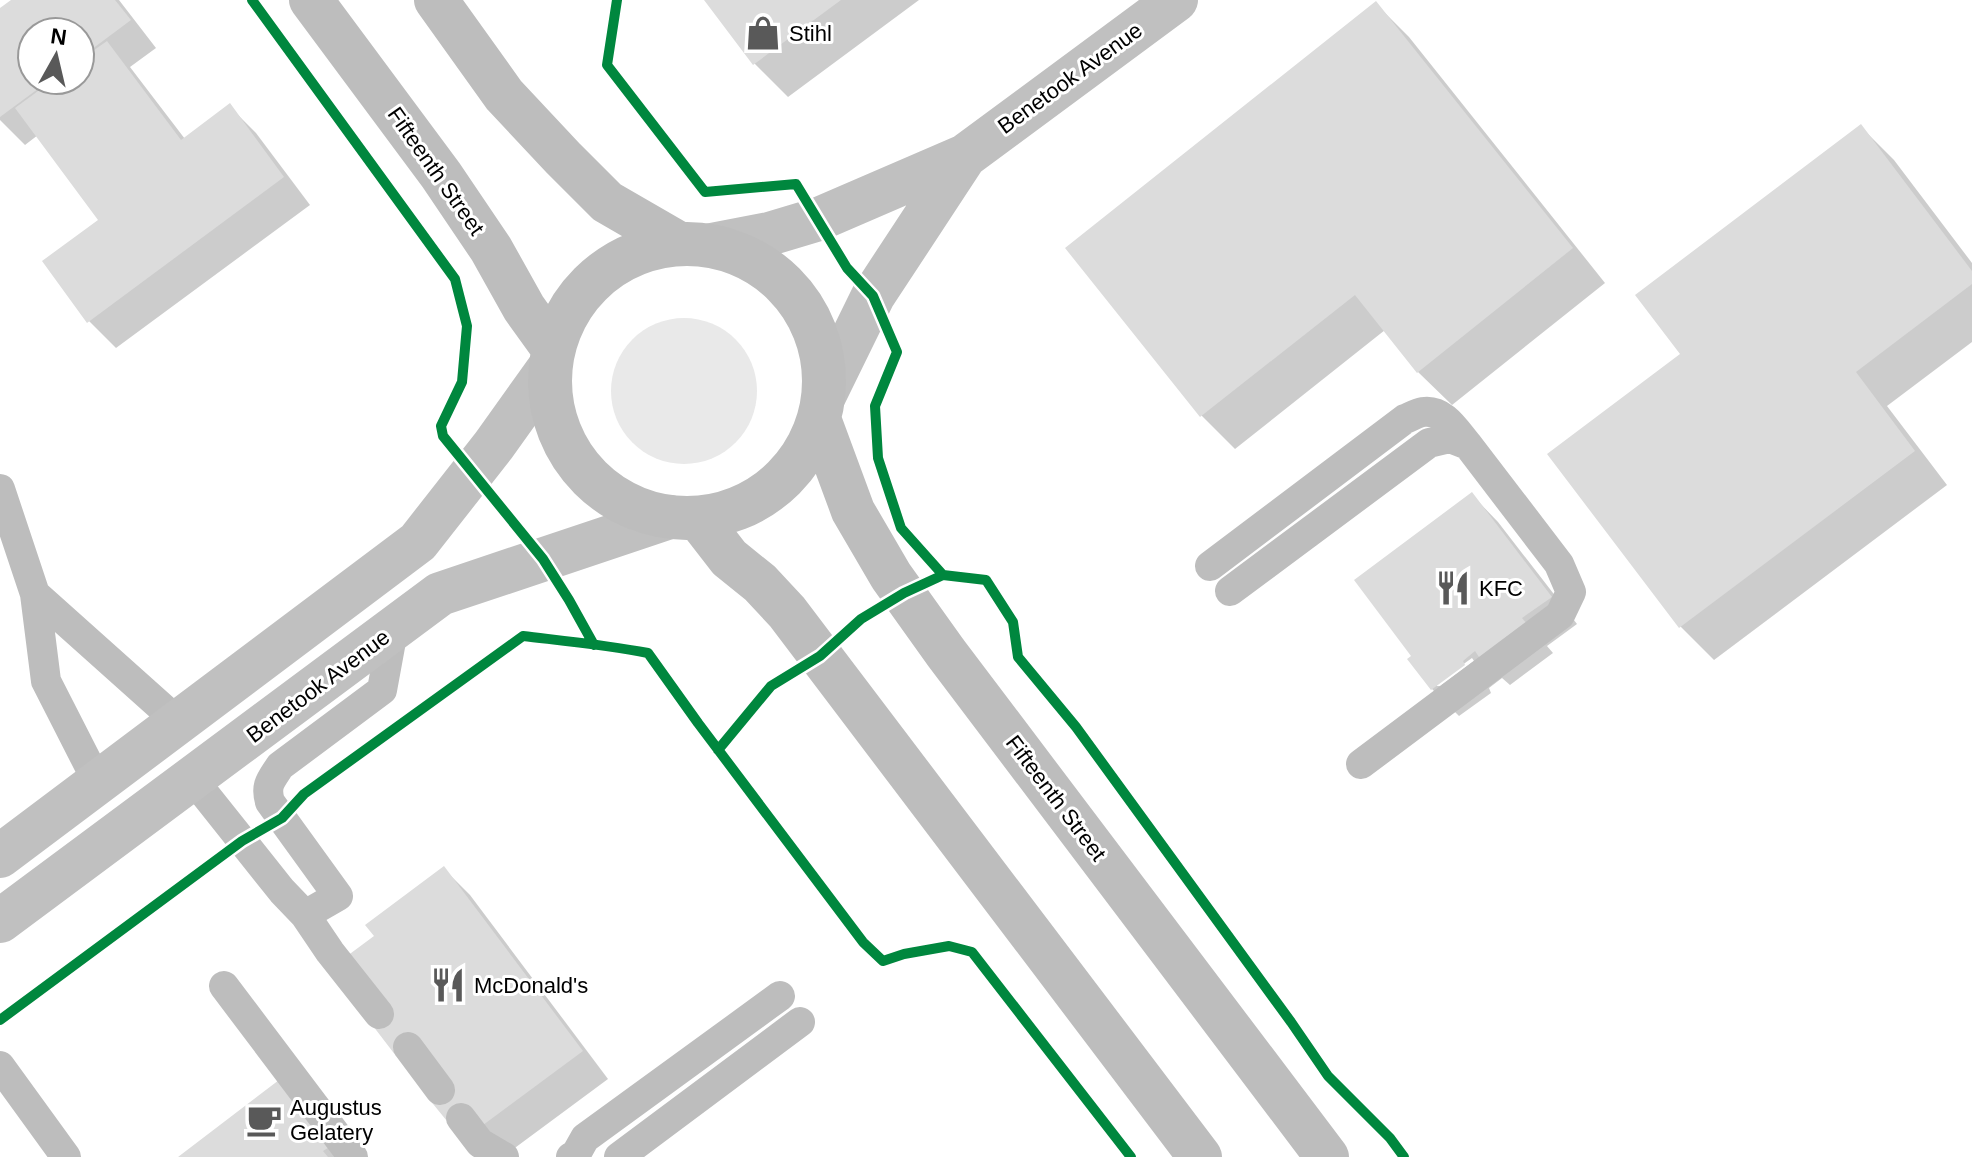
<svg xmlns="http://www.w3.org/2000/svg" width="1972" height="1157" font-family="Helvetica,sans-serif">
  <style>
    .green { fill: #e9e9e9 }
    .shadow { fill: #0003; fill-rule: evenodd }
    .building { fill: #dcdcdc }
    .lines { fill: none; stroke-linecap: round; stroke-linejoin: round }
    .lane { stroke: #bdbdbd; stroke-width: 30 }
    .secondary { stroke: #c0c0c0; stroke-width: 44 }
    .highway { stroke: #bdbdbd; stroke-width: 44 }
    .cycleway-casing { stroke: #fff; stroke-width: 15 }
    .cycleway { stroke: #00873e; stroke-width: 10 }
    .labels { text-anchor: middle; dominant-baseline: central; stroke-width: 6; stroke-linejoin: round; paint-order: stroke }
    .poi-label { font-size: 22px; fill: #000; stroke: #fff; text-anchor: start }
    .street-label { font-size: 22px; fill: #000; stroke: #fff }
  </style>
  <rect width="100%" height="100%" fill="#fff"/>
  <path class="green" d="M611 391a73 73 0 1 1 146 0a73 73 0 1 1-146 0Z"/>
  <path class="shadow" d="M15,0H119L156,48L130,67L185,139L229,106L256,133L310,205L116,348L89,321L101,220L38,135L25,145L0,120V11ZM32,32H80V80H32Z
    M707,0H919L788,97L755,64Z
    M1376,4L1409,37L1605,283L1452,405L1418,372L1385,330L1235,449L1202,416L1068,248Z
    M1861,127L1894,160L1972,263V342L1887,406L1947,485L1714,660L1681,627L1549,454L1683,354Z
    M1472,495L1498,522L1577,624L1547,646L1553,653L1510,685L1502,678L1489,688L1491,693L1459,716L1432,689ZM1472,658L1474,661L1440,686H1437V683Z
    M444,869L470,895L608,1079L504,1156L432,1099L377,937Z
    M279,1082L344,1157H181Z"/>
  <path class="building" d="M11,0H115L131,20L80,58V32H32V80H50L0,117V8Z
    M704,0H841L753,65Z
    M1376,1L1573,248L1417,373L1355,295L1200,417L1065,248Z
    M107,41L181,140L230,103L284,177L87,323L42,261L98,220L15,108L53,80H80V60Z
    M1861,124L1972,271V284L1856,372L1915,451L1679,628L1547,454L1680,354L1635,295Z
    M1472,492L1552,597L1522,618L1528,625L1481,660L1475,651L1463,661L1465,665L1431,690L1407,659L1411,656L1354,580Z
    M444,866L583,1051L475,1131L451,1126L429,1099L408,1047L396,1056L370,1022L343,959L374,936L365,925Z
    M279,1080L331,1146L323,1151L328,1157H178Z"/>
  <g class="lines">
    <path class="lane" d="M0,489L35,594L46,681L97,781
      M1210,566L1405,419C1410,417 1417,413 1423,412C1444,409 1456,431 1468,445
      M1230,591L1429,443L1450,438L1468,445L1559,564L1571,592L1560,615L1361,764
      M35,594L177,721
      M192,778L282,891L305,915L330,952L379,1014
      M305,915L338,896L270,802C265,785 271,780 280,766L382,690L393,630
      M224,986L353,1157
      M408,1047L440,1090
      M0,1066L66,1157
      M461,1118L480,1143L504,1157
      M571,1157L576,1154L585,1138L780,996
      M619,1157L800,1022"/>
    <path class="secondary" d="M711,245L769,234L819,219L965,156L1176,0
      M824,396L873,296L965,156
      M0,856L418,542L494,445L549,368
      M0,921L440,594L670,517"/>
    <path class="highway" d="M311,0L441,175L491,249L524,308L552,347
      M436,0L504,95L563,158L607,202L678,243
      M550 381a137 137 0 1 1 274 0a137 137 0 1 1-274 0Z
      M819,419L853,511L891,576L946,653L1327,1157
      M698,518L729,558L760,583L787,612L1200,1157"/>
    <g class="cycleway-casing">
      <path id="cycleway" d="M252,0L455,279L467,326L462,382L441,426L443,436L543,559L569,600L594,645
        M617,0L607,65L705,192L796,184L847,268L873,296L897,352L875,406L878,458L901,528L943,575
        M718,750L771,686L820,656L861,619L904,593L943,575L986,580L1013,622L1018,657L1076,727L1291,1022L1328,1076L1390,1138L1404,1157
        M0,1020L242,841L282,818L304,794L523,636C565,641 607,645 648,653L698,723L863,942L883,961L904,954L949,946L972,952L1131,1157"/>
    </g>
    <use href="#cycleway" class="cycleway"/>
  </g>
  <defs>
    <g id="shop-bare" transform="scale(2.76)"><path d="M-5-2.5h2.3a2.7 3.5 0 0 1 5.4 0H5L5.5 6h-11ZM-1.5-2.5h3a1.5 2.3 0 0 0-3 0Z" fill="#595959" stroke="#fff" stroke-width="2.5" paint-order="stroke"/></g>
    <g id="restaurant-bare" transform="scale(2.76)"><path d="M-5-6h1v4h1v-4h1v4h1v-4h1v5L-1.5 .5V6h-2V.5L-5-1ZM5-6V6H3V1.5H1.5Q1.5-4 5-6Z" fill="#595959" stroke="#fff" stroke-width="2.5" paint-order="stroke"/></g>
    <g id="cafe-bare" transform="scale(2.76)"><path d="M-5.5-4.5H6V0H3Q3 3.5 0 3.5H-2.5Q-5.5 3.5-5.5 0ZM3-3.2v2h1.7v-2ZM-6 4.5H4V6H-6Z" fill="#595959" stroke="#fff" stroke-width="2.5" paint-order="stroke"/></g>
  </defs>
  <g fill-rule="evenodd">
    <use href="#shop-bare" x="763" y="33"/>
    <use href="#restaurant-bare" x="1453" y="588"/>
    <use href="#restaurant-bare" x="448" y="985"/>
    <use href="#cafe-bare" x="264" y="1120"/>
  </g>
  <g class="labels">
    <g class="poi-label">
      <text x="789" y="33">Stihl</text>
      <text x="1479" y="588">KFC</text>
      <text x="474" y="985">McDonald's</text>
      <text x="290" y="1107">Augustus<tspan x="290" dy="25">Gelatery</tspan></text>
    </g>
    <g class="street-label">
      <text transform="translate(1070 78) rotate(-36)">Benetook Avenue</text>
      <text transform="translate(436 171) rotate(55)">Fifteenth Street</text>
      <text transform="translate(318 686) rotate(-37)">Benetook Avenue</text>
      <text transform="translate(1056 798) rotate(53)">Fifteenth Street</text>
    </g>
  </g>
  <g transform="translate(56 56) rotate(8)"><circle r="38" fill="#ffffff" stroke="#999999" stroke-width="2"/>
  <path d="M0-6L14 30L0 20L-14 30Z" fill="#595959"/>
  <text y="-12" font-size="22" font-weight="bold" text-anchor="middle" fill="#000000">N</text>
  </g>
</svg>
